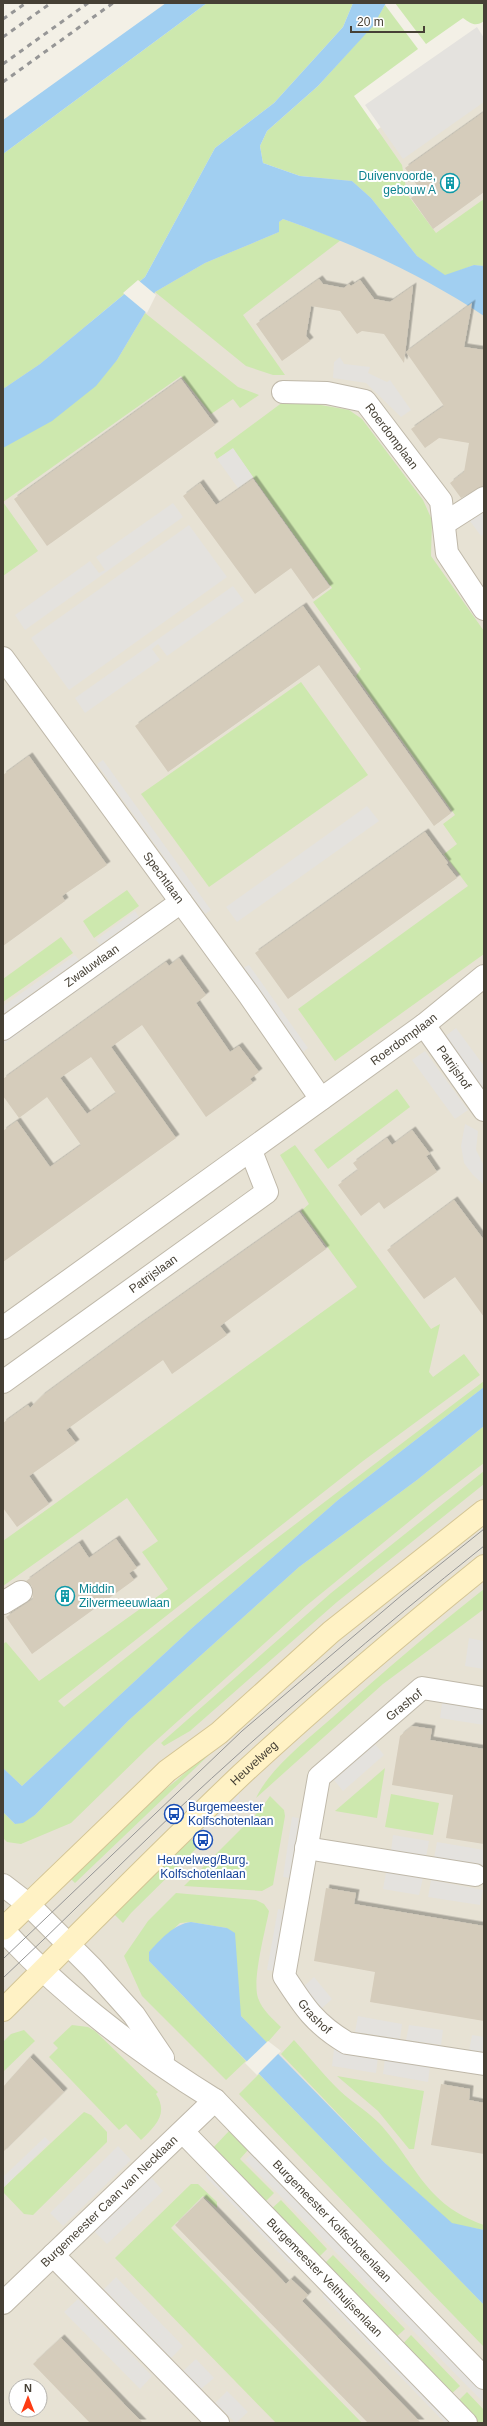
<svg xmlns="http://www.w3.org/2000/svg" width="487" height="2426" font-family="Helvetica,sans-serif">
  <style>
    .residential { fill: #e7e2d4; fill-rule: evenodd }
    .green { fill: #cde8ae }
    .parking { fill: #e4e2de }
    .water { fill: #a1cff1 }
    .pier { fill: #f3f0e6 }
    .building { fill: #d5ccbb; fill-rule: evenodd; filter: url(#shadow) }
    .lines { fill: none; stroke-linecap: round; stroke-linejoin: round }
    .street-casing { stroke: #bfb8a9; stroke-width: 24 }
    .secondary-casing { stroke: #d4c595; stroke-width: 24 }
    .street { stroke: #fff; stroke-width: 22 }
    .secondary { stroke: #fff2c5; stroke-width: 22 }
    .tram { stroke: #969696; stroke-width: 1 }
    .rail { stroke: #969696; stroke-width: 3; stroke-dasharray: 5 5; stroke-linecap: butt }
    .labels { text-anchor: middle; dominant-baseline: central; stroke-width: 4; stroke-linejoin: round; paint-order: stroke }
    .culture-label { font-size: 12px; fill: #0d838f; stroke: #fff; text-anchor: end }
    .street-label { font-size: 12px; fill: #464035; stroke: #fff }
    .transit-label { font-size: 12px; fill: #164399; stroke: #fff; text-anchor: start }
  </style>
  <defs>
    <filter id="shadow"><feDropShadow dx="3.5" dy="-3.5" stdDeviation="0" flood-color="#0004"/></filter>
  </defs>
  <rect width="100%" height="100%" fill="#f3f0e6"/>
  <path class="residential" d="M484,52V2423H3V377L241,229ZM16,2386H40V2410H16Z"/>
  <path class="green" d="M207,3H353L343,27L274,103L215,148L145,277L40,364L3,389V154Z
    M395,3H484V21C476,27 471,24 463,18L426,44Z
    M385,5L418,49L354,96L402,165L407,194L436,233L484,199V266L474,265L445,276L417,256L371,198L352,181L300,176L263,163L260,146L267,131L318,86L372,26Z
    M283,219L341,240L243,315L285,375H273L246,366L155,292L205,263L279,232V222Z
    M145,313L238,387L259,395L240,408L233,399L211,414L181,376L3,502V448L117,360Z
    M287,399L349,410L362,419L423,500L432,520L431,556L484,631V954L335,1061L298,1009L468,886L444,854L457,844L443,824L455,815L356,676L361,669L313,602L332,588L233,449L217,459L214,453Z
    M3,502L38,551L3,576Z
    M301,682L368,775L209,887L141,794Z
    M127,890L139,906L94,938L83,921Z
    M61,937L73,953L3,1002V979Z
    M397,1089L410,1107L328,1169L314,1150Z
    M295,1145L431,1329L440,1324L429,1372L433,1377L464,1354L480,1375L363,1461L58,1701L64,1707L264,1548L484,1381V1387L338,1500L192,1628L22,1786L3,1768V1644L6,1642L39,1681L168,1589L142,1552L158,1541L127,1498L3,1586V1541L357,1287L301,1211L309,1204L280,1155Z
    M484,1426V1463L433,1502L306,1606L149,1747L71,1823L21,1844L7,1842L3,1838V1812L15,1824L35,1815L129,1720L299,1567L417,1480Z
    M484,1471V1484L337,1602L190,1731L164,1746L161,1743L331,1593Z
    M484,1589V1609L383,1684L256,1798C270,1768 308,1739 333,1717C382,1673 432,1630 484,1589Z
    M369,1614L212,1752L75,1883L69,1877L143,1807L177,1780L287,1681Z
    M385,1768L377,1818L335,1811Z
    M391,1794L439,1803L433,1835L385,1827Z
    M270,1796L284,1810L285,1816L273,1885L262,1891L184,1886L260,1810Z
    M201,1839L204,1841L131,1913L123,1923L113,1913L188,1840Z
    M176,1893L256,1900L264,1904L269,1911C265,1932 252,1980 258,1998C262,2010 273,2019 281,2027L267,2043L241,2016L227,1928L191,1922L180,1923L149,1952V1961L246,2061L226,2080L142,1996L124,1956L148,1921Z
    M72,2025L88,2027L95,2031L158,2092L156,2094C169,2114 155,2126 141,2140L126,2124L119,2130L49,2057L58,2048L53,2043Z
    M24,2030L35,2041L3,2072V2042L11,2034Z
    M294,2040C308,2055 320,2071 335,2086C348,2100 365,2109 379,2123C417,2164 424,2204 484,2225V2230L452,2224L385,2163L281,2054Z
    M259,2074L484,2305V2347L239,2094Z
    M337,2076L424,2091L414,2149H409L378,2111Z
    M84,2112L91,2115L107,2132V2142L33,2215L24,2214L3,2192V2188Z
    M229,2131L248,2150L240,2159L274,2193L263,2204L211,2150Z
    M191,2184H198L217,2202V2208L203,2196L171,2228L362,2423H276L115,2258Z
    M281,2200L327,2249L316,2260L269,2211Z
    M333,2255L405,2329L393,2340L322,2266Z
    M411,2335L460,2386L448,2397L400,2347Z
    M467,2392L484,2410V2423H473L455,2404Z"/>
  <path class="parking" d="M477,27L484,38V102L403,159L365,105Z
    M340,357L344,364L370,367L368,373L387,382L390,380L411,410L401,417L366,383L333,378L334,362Z
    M233,448L253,477L238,488L217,459Z
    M173,503L183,517L25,630L15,615L90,561L99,573L105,570L96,557Z
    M484,511V534L481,536L470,521Z
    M189,525L227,577L69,690L31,638Z
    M233,586L244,601L167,656L158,644L152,649L160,660L85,713L75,698Z
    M103,760L211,910L205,914L97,764Z
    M367,806L379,821L237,922L226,907Z
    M135,911L139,917L100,945L96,940Z
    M150,931L154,937L75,993L71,987Z
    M75,955L79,960L3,1014V1006Z
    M249,965L308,1048L303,1052L243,968Z
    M50,1002L54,1008L3,1045V1036Z
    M456,1028L484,1066V1094L444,1037Z
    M425,1051L468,1110L455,1119L412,1060Z
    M465,1124L478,1131L476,1150L484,1166V1185L473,1175L464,1163L461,1146Z
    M469,1638L484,1641V1669L465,1666Z
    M442,1703L484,1709V1725L440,1718Z
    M375,1744L384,1755L343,1791L334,1780Z
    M239,1789V1800L201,1839L188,1840Z
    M292,1817L299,1818L290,1878L283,1877Z
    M393,1835L429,1841L426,1857L391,1851Z
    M437,1842L484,1850V1866L434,1858Z
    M386,1872L423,1878L419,1895L383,1889Z
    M431,1880L483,1890L480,1905L428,1897Z
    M278,1909L284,1910L274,1971L267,1970Z
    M314,1977L332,1999L321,2009L302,1988Z
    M358,2016L402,2024L400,2039L355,2032Z
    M409,2025L443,2030L441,2045L406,2040Z
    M472,2035L484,2037V2053L469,2051Z
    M334,2049L378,2057L376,2073L332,2066Z
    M385,2058L430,2066L428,2082L383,2074Z
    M45,2137L50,2142L3,2188V2177Z
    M118,2146L131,2160L63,2226L50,2213Z
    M252,2153L484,2392V2403L245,2160Z
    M207,2165L302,2262L289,2263L206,2177Z
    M151,2177L163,2191L107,2244L94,2231Z
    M116,2277L183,2346L171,2358L104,2289Z
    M324,2285L457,2423H445L323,2297Z
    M78,2299L152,2376L140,2389L64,2312Z
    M196,2359L214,2378L201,2389L183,2371Z
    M227,2391L248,2412L236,2423L215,2403Z"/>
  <path class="water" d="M166,3H207L3,154V120Z
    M353,3H386L373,26L318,86L267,131L260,146L263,163L300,176L352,181L371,198L417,256L445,275L474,265L484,266V316C421,274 354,244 283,219L279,222V232L205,263L155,292L145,313L117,360L96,386L52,421L3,448V389L40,364L145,277L215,148L274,103L343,27Z
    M484,1387V1426L417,1480L299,1567L129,1720L35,1815L23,1823L15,1824L3,1812V1768L22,1786L192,1628L338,1500Z
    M191,1922L227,1928L235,1933L241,2016L385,2163L452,2223L484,2230V2305L149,1961V1952C161,1939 174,1924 191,1922Z"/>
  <path class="pier" d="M138,280L156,295L147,313L123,293Z
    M268,2041L281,2051L257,2075L245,2063Z"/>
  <path class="building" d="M484,112V192L433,229L411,198L421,191L405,168Z
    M319,279L323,284L344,288L349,284L351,286L360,280L374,299L390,302L413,286L404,363L384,334L362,331L357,334L340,311L311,306L306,336L310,341L282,361L256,324Z
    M472,303L464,347L484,350V486L461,498L450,483L464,472L469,443L439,438L425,448L411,429L444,406L406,352Z
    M181,379L215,425L47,546L14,499Z
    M253,479L330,587L313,599L291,568L255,594L183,496L200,483L216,505Z
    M303,606L451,813L434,826L319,665L168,772L135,726Z
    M29,756L107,865L62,896L65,901L3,946V775Z
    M425,832L448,863L446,864L457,878L288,999L255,953Z
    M179,958L206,995L196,1003L230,1052L239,1046L259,1072L250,1079L253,1083L206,1117L142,1025L111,1047L176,1138L3,1262V1131L17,1121L50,1167L81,1145L47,1097L19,1118L3,1096V1079L166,962L169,966ZM91,1057L116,1093L87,1114L60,1078Z
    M412,1130L430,1154L426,1156L437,1172L384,1209L379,1202L361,1216L338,1185L358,1170L353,1163L387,1138L392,1145Z
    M454,1200L484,1240V1317L455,1277L424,1299L387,1250Z
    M299,1212L326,1249L220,1326L227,1335L172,1374L163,1360L66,1430L76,1443L29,1476L49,1504L17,1527L3,1508V1423L28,1405L30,1408L42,1396L139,1325Z
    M116,1539L137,1568L129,1573L134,1580L32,1654L6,1617L33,1599L32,1586L26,1581L79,1543L89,1558Z
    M412,1726L432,1729L430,1740L484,1749V1844L446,1838L453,1795L392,1785L400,1736Z
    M326,1888L356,1893L354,1904L484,1926V2021L370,2002L375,1972L314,1961Z
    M30,2057L64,2092L3,2152V2087Z
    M441,2084L470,2089L469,2100L484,2103V2154L431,2145Z
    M203,2198L286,2284L291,2279L308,2295L302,2301L421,2423H368L241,2293L175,2225Z
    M61,2338L126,2406L143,2423H90L33,2364Z"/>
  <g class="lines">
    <g class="street-casing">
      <g id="street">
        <path id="s1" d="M283,392L327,393L365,401L441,501L447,553L484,609"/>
        <path d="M445,523L484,498"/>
        <path id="s2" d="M3,658L249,995L321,1099"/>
        <path id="s3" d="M424,1025L484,1110"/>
        <path id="s4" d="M3,1029L181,902"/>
        <path id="s5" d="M3,1328L424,1025L484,976"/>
        <path id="s6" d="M3,1382L267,1192L251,1151"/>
        <path d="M3,1603L21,1592"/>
        <path id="s7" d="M484,1698L422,1688L319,1777L284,1976C304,2007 315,2024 347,2043L484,2064"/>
        <path d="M306,1848L475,1875"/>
        <path d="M3,1885L29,1905L92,1968L134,2015L163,2058"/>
        <path id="s8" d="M3,1930C64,1996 139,2053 215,2100L484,2378"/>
        <path id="s9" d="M183,2132L466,2423"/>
        <path d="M53,2255L218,2423"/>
        <path id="s10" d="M3,2303L215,2100"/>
      </g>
    </g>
    <g class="secondary-casing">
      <g id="secondary">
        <path d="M3,1929L167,1771L219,1733L331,1632L484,1511"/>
        <path id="s11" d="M3,2010C82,1931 161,1851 242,1774C320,1702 401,1633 484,1566"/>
      </g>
    </g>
    <use href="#street" class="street"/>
    <use href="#secondary" class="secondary"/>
    <path class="tram" d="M3,1959L242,1731L402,1595L484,1529
      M3,1978C61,1924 116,1868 174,1813C274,1720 377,1631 484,1546"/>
    <path class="rail" d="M3,19L26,3
      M3,37L51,3
      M3,64L88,3
      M3,82L113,3"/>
  </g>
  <defs>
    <g id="building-ring" transform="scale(1)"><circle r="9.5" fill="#fff" stroke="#0f9aa8" stroke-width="1.5"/><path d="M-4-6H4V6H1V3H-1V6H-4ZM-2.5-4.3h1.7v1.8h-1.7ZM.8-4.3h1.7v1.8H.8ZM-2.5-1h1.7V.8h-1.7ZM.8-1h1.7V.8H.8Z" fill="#0f9aa8"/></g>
    <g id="bus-ring" transform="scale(1)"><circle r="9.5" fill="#fff" stroke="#1a4fb4" stroke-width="1.5"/><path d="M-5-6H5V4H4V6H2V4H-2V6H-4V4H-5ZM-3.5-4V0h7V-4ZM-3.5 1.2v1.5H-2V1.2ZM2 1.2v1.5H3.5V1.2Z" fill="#1a4fb4"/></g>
  </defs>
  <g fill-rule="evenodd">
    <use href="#building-ring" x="450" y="183"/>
    <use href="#building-ring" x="65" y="1596"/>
    <use href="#bus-ring" x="174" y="1814"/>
    <use href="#bus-ring" x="203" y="1840"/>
  </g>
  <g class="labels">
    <g class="culture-label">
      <text x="436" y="176">Duivenvoorde,<tspan x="436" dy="14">gebouw A</tspan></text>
      <text x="79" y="1589" text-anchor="start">Middin<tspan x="79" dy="14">Zilvermeeuwlaan</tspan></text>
    </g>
    <g class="street-label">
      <text stroke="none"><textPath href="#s1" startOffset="127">Roerdomplaan</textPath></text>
      <text stroke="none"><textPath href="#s2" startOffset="272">Spechtlaan</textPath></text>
      <text stroke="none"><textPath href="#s4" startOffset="109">Zwaluwlaan</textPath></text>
      <text stroke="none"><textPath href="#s5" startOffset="494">Roerdomplaan</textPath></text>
      <text stroke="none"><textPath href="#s3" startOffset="52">Patrijshof</textPath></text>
      <text stroke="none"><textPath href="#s6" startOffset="185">Patrijslaan</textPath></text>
      <text transform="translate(404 1705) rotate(-39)">Grashof</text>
      <text stroke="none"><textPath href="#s11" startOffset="352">Heuvelweg</textPath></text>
      <text stroke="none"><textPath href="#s7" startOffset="452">Grashof</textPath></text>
      <text stroke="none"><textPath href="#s10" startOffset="147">Burgemeester Caan van Necklaan</textPath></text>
      <text stroke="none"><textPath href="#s8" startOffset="441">Burgemeester Kolfschotenlaan</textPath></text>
      <text stroke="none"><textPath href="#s9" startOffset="203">Burgemeester Velthuijsenlaan</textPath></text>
    </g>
    <g class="transit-label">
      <text x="188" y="1807">Burgemeester<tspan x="188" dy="14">Kolfschotenlaan</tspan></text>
      <text x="203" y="1860" text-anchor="middle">Heuvelweg/Burg.<tspan x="203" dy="14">Kolfschotenlaan</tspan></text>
    </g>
  </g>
  <rect width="487" height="2426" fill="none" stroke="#464035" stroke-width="8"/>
  <g transform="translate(28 2398)"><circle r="19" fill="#ffffff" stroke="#b5b3ae"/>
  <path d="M0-3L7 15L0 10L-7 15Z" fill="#fd3c13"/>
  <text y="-6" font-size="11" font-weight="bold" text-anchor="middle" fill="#464035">N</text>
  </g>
  <path d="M351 26v6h73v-6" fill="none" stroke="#464035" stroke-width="2"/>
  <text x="357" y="26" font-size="12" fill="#464035" stroke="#ffffff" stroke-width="3" paint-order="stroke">20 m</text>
</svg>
